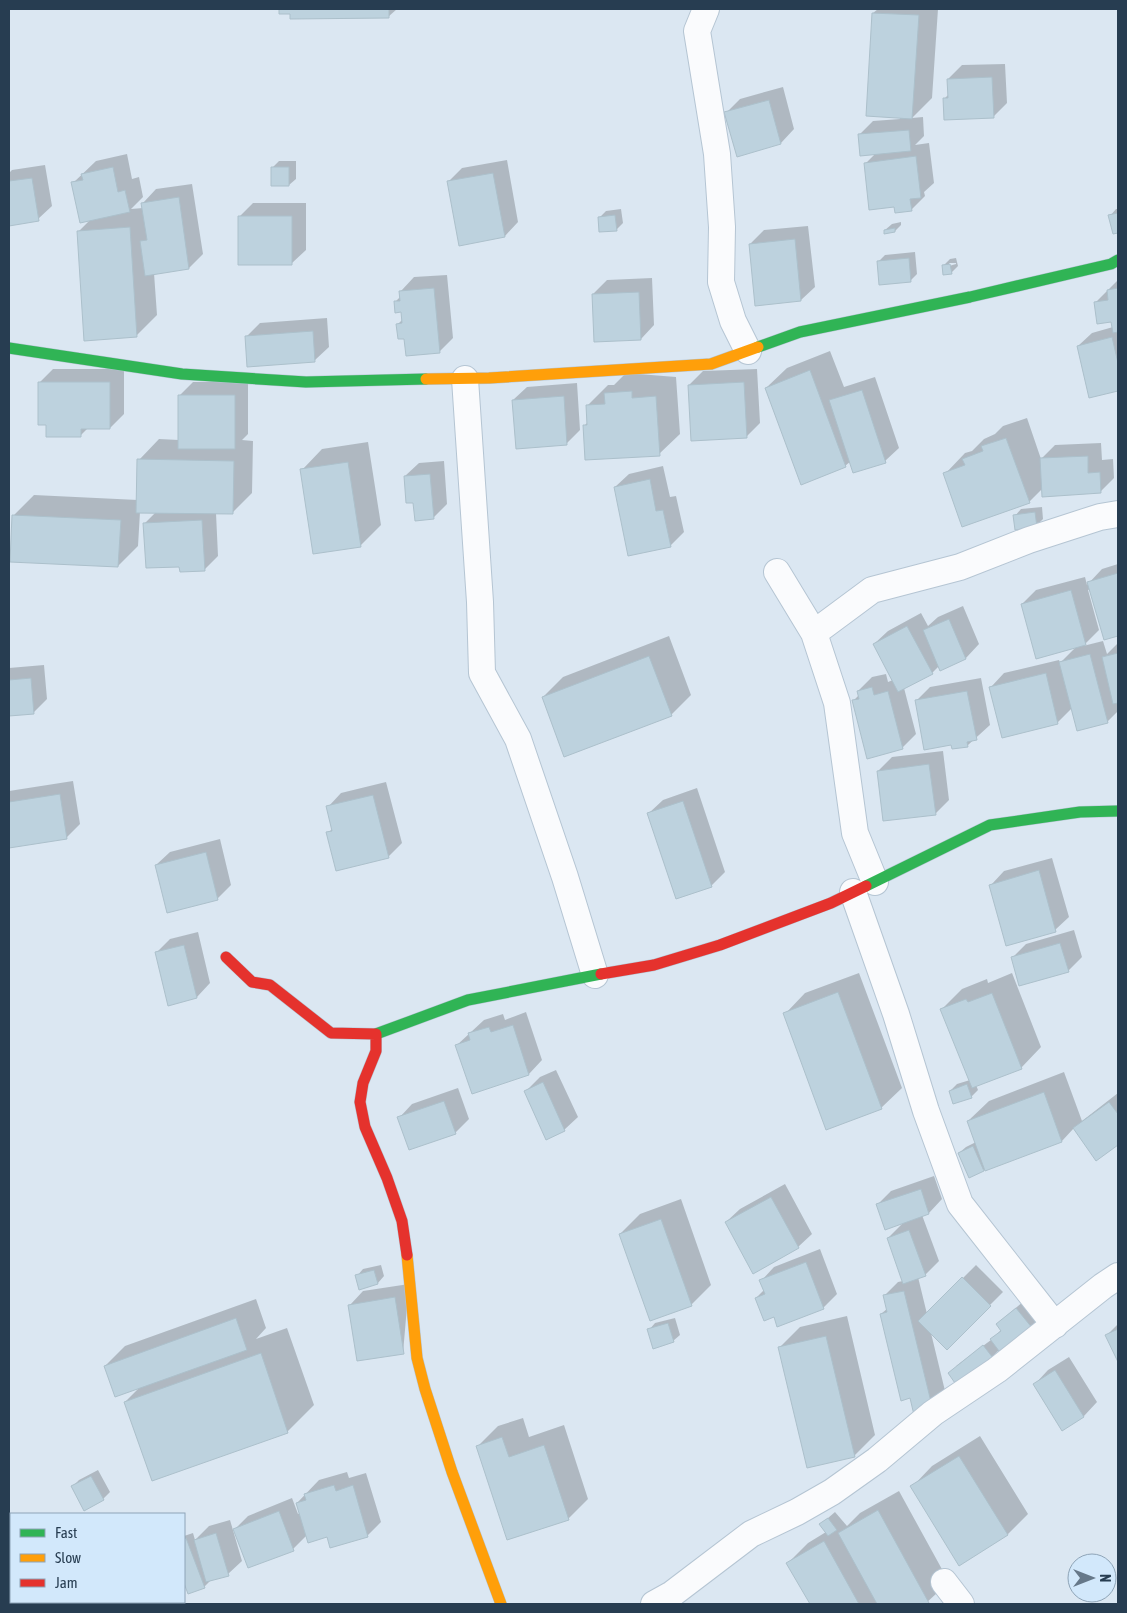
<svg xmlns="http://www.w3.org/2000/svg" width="1127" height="1613" font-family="'Asap Condensed',sans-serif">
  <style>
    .shadow { fill: #0003; fill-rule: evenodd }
    .building { fill: #bdd2de; stroke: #acc0cb }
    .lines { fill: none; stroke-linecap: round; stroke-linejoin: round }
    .street-casing { stroke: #b5c5d3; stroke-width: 28 }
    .fast-casing { stroke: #b5c5d3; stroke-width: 12 }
    .slow-casing { stroke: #b5c5d3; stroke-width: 12 }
    .jam-casing { stroke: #b5c5d3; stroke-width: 12 }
    .street { stroke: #fafbfd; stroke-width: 26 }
    .fast { stroke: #30b455; stroke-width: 11 }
    .slow { stroke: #ff9f0a; stroke-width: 11 }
    .jam { stroke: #e5322d; stroke-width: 11 }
  </style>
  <rect width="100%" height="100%" fill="#dbe7f2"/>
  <path class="shadow" d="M280,9H397L388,17L280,13Z
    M878,9H938L932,98L912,118L923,117L924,136L915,145L929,143L934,183L924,192L925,196L911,210L895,206L865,164L876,153L859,135L873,121L900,119L873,13Z
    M1005,64L1007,103L993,117L944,99L949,94L948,79L962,65Z
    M783,87L794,129L781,143L726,113L740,99Z
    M127,154L132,179L139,177L143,197L131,209L143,208V203L156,189L192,184L203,254L189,268L154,273L157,315L137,335L78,232L91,219L73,183L96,161Z
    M507,160L518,222L505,236L449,181L462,168Z
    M279,161H296V179L289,185L273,167Z
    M45,165L52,206L38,219L9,224V173L12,170Z
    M253,203H306V250L292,263L239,217Z
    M621,209L623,223L616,230L599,218L606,211Z
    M1116,209H1118V232L1114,233L1110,216Z
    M901,222V225L895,231L885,230L892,224Z
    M808,226L815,287L801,300L750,244L764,230Z
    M915,252L917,274L910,281L879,261L885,255Z
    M956,258L958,266L951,273L943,266L950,259ZM949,263H956V264L949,266Z
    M447,275L453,338L439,352L405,337L398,324L403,319L402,311L395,302L401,296V291L414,277Z
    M652,278L654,325L641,339L593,294L607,280Z
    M1118,280V390L1090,397L1078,346L1092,333L1113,327L1112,320L1096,302Z
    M327,318L329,347L315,360L248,365L246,337L260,323Z
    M830,351L844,387L875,377L899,448L885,461H851L845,466L766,388L787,368Z
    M53,369H124V414L110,428H88L80,436L47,424L39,383Z
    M757,369L760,423L746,437L689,385L703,371Z
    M626,373L676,377L680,434L659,454L584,426L588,422L587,406L608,385H614Z
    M193,382H248V434L242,440L253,441L252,493L232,513H216L218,556L204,570L180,566L145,523L156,512H140L138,546L118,566L14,515L34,495L138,500L139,460L159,439L179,440V396Z
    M577,383L580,430L566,444L513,400L527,387Z
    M1027,418L1041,459L1055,445L1101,443L1102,460L1113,459L1114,478L1100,492L1043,488L1029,502L945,474L965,453L972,451L984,439L995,434L1003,426Z
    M368,442L381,525L360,546L302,470L322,449Z
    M444,461L447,504L433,518L414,501L405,476L419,463Z
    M663,466L670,497L676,496L684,532L670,546L615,487L629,474Z
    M1042,507L1043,519L1037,525L1015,516L1021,509Z
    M1118,564V634L1105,638L1091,589L1088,590L1099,630L1083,646L1103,641L1107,654L1118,643V711L1107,722L1072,708L1057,723L991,687L1004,673L1059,660L1060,663L1076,647L1022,604L1036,590L1085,577L1087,585L1102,569Z
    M963,606L979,644L966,658L940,669L939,666L932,673L904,688L916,734L902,748L853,701L859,695L858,691L872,677L886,674L888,682L893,680L874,644L888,631L921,613L928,626L938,617Z
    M669,636L691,695L671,715L543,697L563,677Z
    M44,665L47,699L33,713L9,715V668Z
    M981,678L990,725L968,745L952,743L916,701L930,687Z
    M943,751L949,800L936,813L878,771L892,757Z
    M73,781L80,824L66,838L9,847V791Z
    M386,782L402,843L388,857L328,833L333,828L328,807L341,793Z
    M697,788L725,872L712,885L677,897L649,813L663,800Z
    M220,839L231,885L217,899L156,865L170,852Z
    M1052,858L1069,917L1055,930L991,885L1004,871Z
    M1074,930L1082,957L1068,971L1013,957L1026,944Z
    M198,932L210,983L197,997L156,953L170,939Z
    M859,973L902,1088L881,1108L785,1014L805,993Z
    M1012,973L1041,1047L1021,1068L976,1085L978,1090L971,1097L950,1091L957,1084L970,1080L942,1009L962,989L987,979L988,983Z
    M526,1012L542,1060L529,1074L473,1092L457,1045L484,1020L503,1014L505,1020Z
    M556,1070L578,1117L564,1130L526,1091L540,1077Z
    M1064,1072L1082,1121L1118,1093V1143L1096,1159L1074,1128L1062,1141L986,1169V1168L970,1176L959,1153L966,1147L976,1142L968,1121L989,1101Z
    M458,1088L469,1119L455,1133L399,1118L412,1104Z
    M934,1176L942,1199L929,1213L922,1215L939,1261L925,1275L918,1277L927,1314L976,1265L1003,1292L947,1348L931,1333L946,1395L933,1409L911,1397L881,1314L888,1308L884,1296L898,1282L903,1281L888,1238L905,1221L877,1205L891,1191Z
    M785,1184L812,1234L798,1247L726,1222L740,1209Z
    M681,1199L711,1285L691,1305L620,1234L640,1214Z
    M820,1249L837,1294L823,1308L774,1315L756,1298L764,1290L761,1281L774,1267Z
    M381,1265L384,1276L378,1283L357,1276L363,1269Z
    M409,1284L403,1353L350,1305L363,1291Z
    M1031,1295L1046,1315L1033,1328L999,1350L992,1357L956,1366L991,1340L1002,1329L997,1324Z
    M256,1299L266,1328L256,1339L287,1328L314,1405L288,1431L152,1480L125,1402L141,1386L105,1366L125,1346Z
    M847,1316L875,1435L854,1456L780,1347L800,1327Z
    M675,1318L680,1335L673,1341L649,1330L655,1323Z
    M1118,1324V1359L1107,1335Z
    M1069,1357L1097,1402L1084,1416L1063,1429L1035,1384L1048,1370Z
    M523,1418L529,1437L564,1425L588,1499L568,1519L478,1446L498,1426Z
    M980,1436L1028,1514L1008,1534L960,1564L912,1487L932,1466Z
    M98,1470L110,1492L103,1499L84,1509L72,1487L79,1480Z
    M347,1472L349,1478L366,1473L381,1522L367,1536L307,1535L293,1549L235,1529L248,1516L292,1498L298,1514L300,1513L297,1503L319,1480Z
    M899,1491L949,1582L925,1604H811L788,1563L808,1543L826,1532L821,1524L835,1512L847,1526L860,1513Z
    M230,1520L242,1561L228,1574L211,1580L204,1587L189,1592L184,1579V1536L193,1533L195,1540L209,1526Z"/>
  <path class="building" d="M279,9H389V18L290,19V14H279Z
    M872,13L919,15L912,119L866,116Z
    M992,77L994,118L944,120L943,98H948L947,79Z
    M769,100L781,144L737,157L724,112Z
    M909,130L911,151L860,156L858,134Z
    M916,156L921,198L910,199L912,211L895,213L894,207L869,210L864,163Z
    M113,167L118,192L125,190L130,212L80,223L71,182L83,180L81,174Z
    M271,167H289V186H271Z
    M493,173L505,237L459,246L447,181Z
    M32,178L39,221L9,226V181Z
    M179,197L189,269L145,276L140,241L147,240L141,203Z
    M1118,213V233L1113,234L1108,215Z
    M615,215L617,231L599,232L598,217Z
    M238,216H292V265H238Z
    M130,227L137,337L84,341L77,231Z
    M895,228V232L884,234V230Z
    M795,239L801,301L755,306L749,244Z
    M909,258L911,282L879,285L877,261Z
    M950,264L952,274L943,275L942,265Z
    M434,288L440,353L406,356L404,339H398L396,324L402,323L401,312L395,313L394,301H400L399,291Z
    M1118,288V332L1113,333L1111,322L1097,324L1094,302L1108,300L1107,290Z
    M639,292L641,340L594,342L592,294Z
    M313,331L315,362L247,367L245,336Z
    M1112,337L1118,363V391L1089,398L1077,346Z
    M810,370L846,467L801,485L765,388Z
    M38,382H110V429H81V437H46V425H38Z
    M744,382L747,438L691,441L688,385Z
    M862,390L886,463L853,473L829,400Z
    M632,391V398L656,396L660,456L585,460L583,425H587L586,405L605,404L604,393Z
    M178,395H235V449H178Z
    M564,396L567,445L516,449L512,400Z
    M1006,438L1030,503L962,527L943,473L965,465L962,459L983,451L981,446Z
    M1088,456V473L1100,472L1101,493L1042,497L1040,458Z
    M137,459L234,461L233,514L136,513Z
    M348,462L361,547L313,554L300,469Z
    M430,474L434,519L415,521L413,503H406L404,476Z
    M650,479L656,511L663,510L671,547L628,556L614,487Z
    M1035,512L1037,527L1015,530L1013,515Z
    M12,515L121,520L118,567L10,562Z
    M202,520L205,571L180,572L179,567L146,568L143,523Z
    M1118,573V636L1104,640L1087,582Z
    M1071,590L1086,645L1036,659L1021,604Z
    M949,619L966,659L940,671L923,630Z
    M907,626L933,674L898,692L873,644Z
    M1118,653V703L1113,704L1102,657Z
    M1090,654L1108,723L1077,731L1059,662Z
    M649,656L672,716L564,757L542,697Z
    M1046,673L1058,724L1002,738L989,687Z
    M31,678L34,714L9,716V680Z
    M872,687L874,695L888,691L903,749L867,759L852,700L859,699L857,691Z
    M967,691L977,740L967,742L968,747L952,749L951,745L924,750L915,700Z
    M929,764L936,815L883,821L877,771Z
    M60,794L67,839L9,848V802Z
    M373,795L389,858L336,871L326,832L332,831L326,806Z
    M683,801L712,887L676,899L647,813Z
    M206,852L218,900L167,913L155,865Z
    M1039,870L1056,932L1006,946L989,885Z
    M1060,943L1069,972L1019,986L1011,957Z
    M184,945L197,998L168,1006L155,952Z
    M838,992L882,1109L826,1130L783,1013Z
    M992,993L1022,1069L972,1088L940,1009L966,999L968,1002Z
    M513,1025L529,1075L472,1094L455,1045L470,1040L468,1033L489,1027L491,1032Z
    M543,1082L565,1131L546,1140L524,1091Z
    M967,1084L972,1098L953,1104L949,1091Z
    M1044,1092L1062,1142L985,1171L967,1121Z
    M444,1101L456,1134L409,1150L397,1117Z
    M1109,1102L1118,1114V1145L1096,1161L1073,1128Z
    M973,1146L984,1171L969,1178L958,1153Z
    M921,1189L929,1214L885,1230L876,1204Z
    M771,1197L799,1248L753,1274L725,1222Z
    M661,1219L692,1306L650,1321L619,1234Z
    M909,1230L926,1276L903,1284L887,1238Z
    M806,1262L824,1309L777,1327L774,1317L764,1321L755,1298L765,1294L759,1280Z
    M374,1270L378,1284L359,1290L355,1275Z
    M962,1277L991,1306L947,1350L918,1321Z
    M904,1291L933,1410L914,1415L910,1398L901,1401L880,1314L887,1312L883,1295Z
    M395,1297L404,1354L357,1361L348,1305Z
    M1016,1308L1033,1329L1002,1355L990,1339L1001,1331L996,1324Z
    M236,1318L247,1350L115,1397L104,1366Z
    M668,1323L674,1342L653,1349L647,1329Z
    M1118,1329V1362L1105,1335Z
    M826,1336L855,1457L807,1468L778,1347Z
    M983,1345L993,1358L957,1386L948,1373Z
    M261,1353L288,1433L152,1481L124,1402Z
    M1055,1370L1084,1417L1062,1431L1033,1384Z
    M502,1437L509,1457L544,1445L569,1520L507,1540L476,1446Z
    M959,1456L1008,1535L959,1566L910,1486Z
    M91,1476L104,1500L84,1511L71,1486Z
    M334,1485L336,1491L353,1485L368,1537L330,1548L327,1537L308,1543L296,1503L306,1500L304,1494Z
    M878,1510L929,1603L927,1604H877L838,1533Z
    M279,1511L294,1551L248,1568L233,1529Z
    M828,1518L837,1530L828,1536L819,1524Z
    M216,1533L229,1576L206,1582L194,1540Z
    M186,1538L205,1588L188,1594L184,1583V1539Z
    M824,1541L859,1604H810L786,1563Z"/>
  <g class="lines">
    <g class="street-casing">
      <path id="street" d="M706,9L697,31L717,154L722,227L721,282L733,321L748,351
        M465,379L480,602L482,673L518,739L565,877L595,975
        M777,572L814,633L837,703L855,833L875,882
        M814,633L872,590L960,567L1029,540L1100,517L1118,514
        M853,892L896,1014L926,1111L960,1204L1055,1325
        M944,1582L961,1604
        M654,1604L672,1594L751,1534L797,1512L832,1492L877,1460L933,1413L997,1370L1103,1286L1118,1276"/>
    </g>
    <g class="fast-casing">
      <path id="fast" d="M758,347L800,332L970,297L1111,264L1118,260
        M9,348L182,374L306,382L426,379
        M866,886L990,825L1080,812L1118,811
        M376,1034L468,1000L601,974"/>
    </g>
    <g class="slow-casing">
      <path id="slow" d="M426,379L489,378L711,364L758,347
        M407,1255L417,1358L425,1389L452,1472L501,1604"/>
    </g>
    <g class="jam-casing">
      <path id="jam" d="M226,957L252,982L270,985L331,1033L376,1034V1051L363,1083L360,1102L365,1127L387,1178L402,1221L407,1255
        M601,974L654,965L720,945L831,903L866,886"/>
    </g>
    <use href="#street" class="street"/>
    <use href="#fast" class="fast"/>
    <use href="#slow" class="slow"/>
    <use href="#jam" class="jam"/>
  </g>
  <rect width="1127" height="1613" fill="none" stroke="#273d51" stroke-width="20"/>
  <rect x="10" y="1513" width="175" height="90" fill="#d2e8fb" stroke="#8ea4b7"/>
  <rect x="20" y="1529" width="25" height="8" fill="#30b455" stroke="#8ea4b7"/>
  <text x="55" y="1538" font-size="15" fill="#273d51">Fast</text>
  <rect x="20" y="1554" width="25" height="8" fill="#ff9f0a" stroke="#8ea4b7"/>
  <text x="55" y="1563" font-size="15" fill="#273d51">Slow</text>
  <rect x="20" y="1579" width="25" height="8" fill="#e5322d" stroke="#8ea4b7"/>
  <text x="55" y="1588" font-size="15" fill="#273d51">Jam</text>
  <g transform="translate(1092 1578) rotate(90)"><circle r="24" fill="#d2e8fb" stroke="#8ea4b7"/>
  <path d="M0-4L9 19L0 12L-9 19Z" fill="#667889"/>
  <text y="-8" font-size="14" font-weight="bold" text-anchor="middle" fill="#273d51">N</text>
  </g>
</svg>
